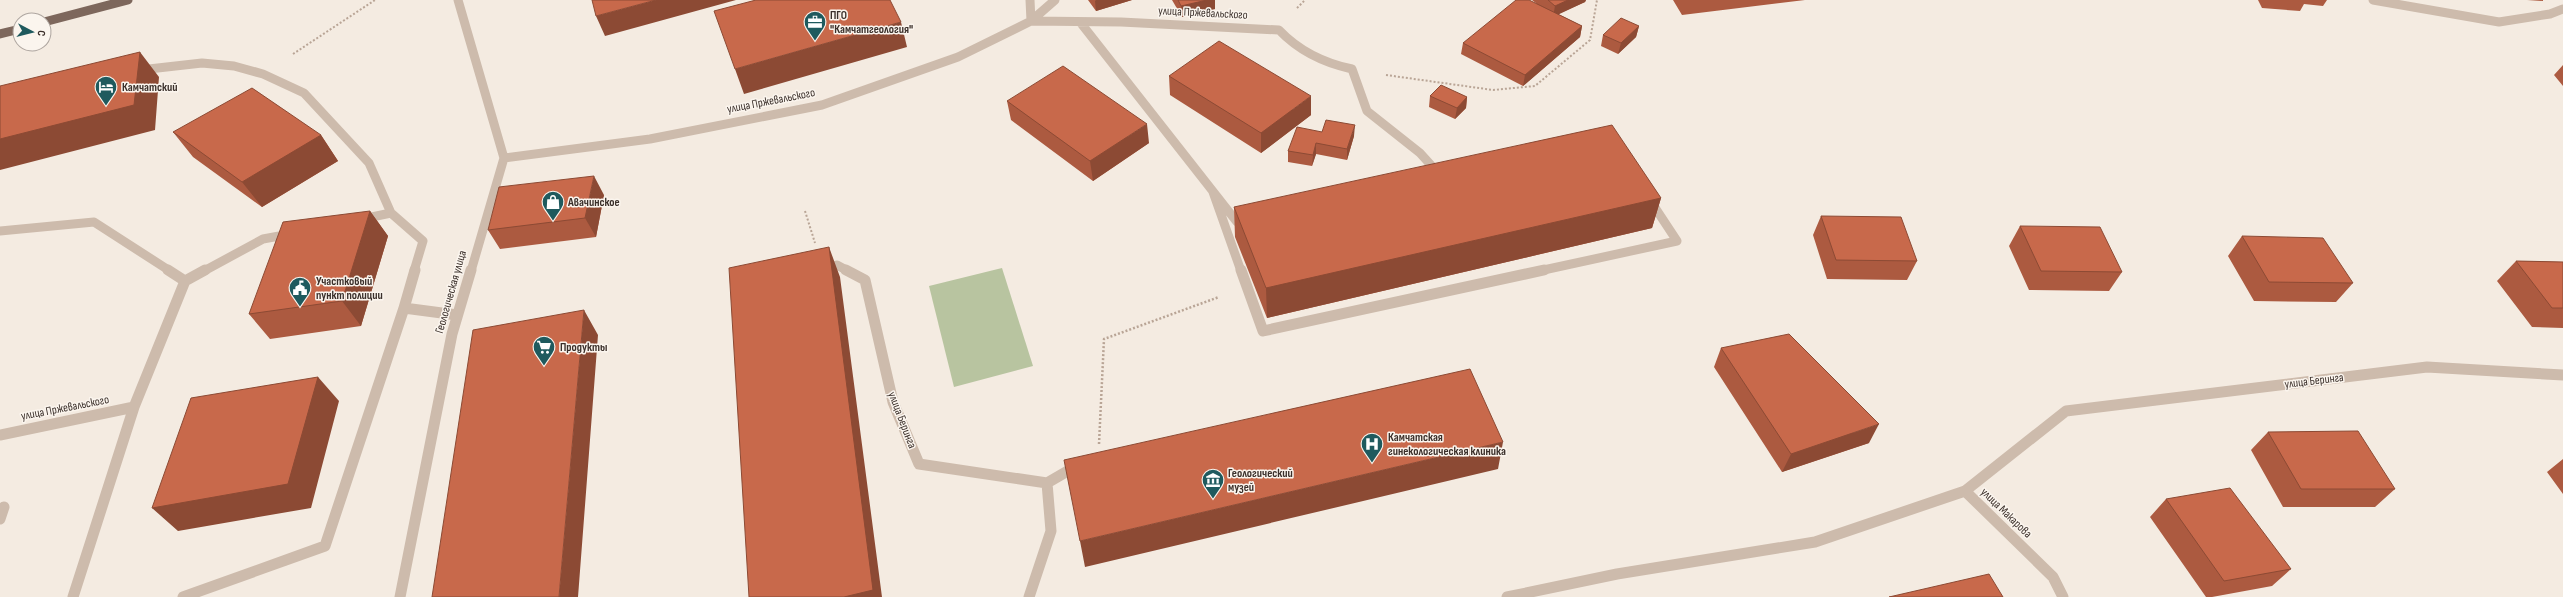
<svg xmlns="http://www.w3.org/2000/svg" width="2563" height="597" font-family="'Sofia Sans Condensed',sans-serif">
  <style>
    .green { fill: #b8c4a0 }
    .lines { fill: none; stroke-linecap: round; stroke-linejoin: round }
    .path-far1 { stroke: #b9a596; stroke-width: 2; stroke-dasharray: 2 2; stroke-linecap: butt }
    .path { stroke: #b9a596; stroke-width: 2.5; stroke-dasharray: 2 2; stroke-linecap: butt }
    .minor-far1 { stroke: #cdbbac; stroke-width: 9 }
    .minor { stroke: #cdbbac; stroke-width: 11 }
    .major { stroke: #7d675c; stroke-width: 9 }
    .wall { fill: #ac5a40 }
    .shaded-wall { fill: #8c4a34 }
    .building { fill: #c8694b; stroke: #8c4a34 }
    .labels { text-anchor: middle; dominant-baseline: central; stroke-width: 3; stroke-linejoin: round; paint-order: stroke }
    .street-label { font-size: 12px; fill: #3b302b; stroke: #fbf5ee }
    .poi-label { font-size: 12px; font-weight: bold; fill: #3b302b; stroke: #fbf5ee; text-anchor: start }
  </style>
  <rect width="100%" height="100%" fill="#f4ebe1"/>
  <path class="green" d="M1002,268L1033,366L954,387L929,286Z"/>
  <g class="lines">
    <path class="path-far1" d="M1297,8L1305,0
      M293,54L375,0
      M1386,75L1493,90L1535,86L1590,40L1597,0
      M805,211L815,243"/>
    <path class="path" d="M1099,444L1104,339L1219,297"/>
    <path class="minor-far1" d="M458,0L504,158L471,271
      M1030,0L1031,21
      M2373,0L2499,22L2550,14L2563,9
      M1031,21L1055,0
      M1080,22L1237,222L1246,221
      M140,70L202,63L234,66L263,74L304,93L369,163L391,213
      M504,158L650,139L822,105L958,57L1031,21L1121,22L1279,30C1299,51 1324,63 1352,69L1367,111L1420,153L1439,174
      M1213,192L1241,271
      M362,219L391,213L423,241L414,271
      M0,231L94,222L170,271
      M823,270L837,265L848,271
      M204,271L263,239L290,234
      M1539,271L1677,241L1650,200"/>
    <path class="minor" d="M415,270L404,308L457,315
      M846,270L865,280L893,402L919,464L1047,483
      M1241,270L1263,331L1544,270
      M185,281L205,270
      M0,435L134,407
      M0,519L4,507
      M73,597L134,407L185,281L168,270
      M183,597L325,546L404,308
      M400,597L452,334L471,270
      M1029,597L1051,531L1047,483L1078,465
      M1507,597L1617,574L1815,542L1965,491
      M2063,597L2053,577L1965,491L2066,411L2427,367L2563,375"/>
    <path class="major" d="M44,22L128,0
      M0,34L20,29"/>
  </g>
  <path class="wall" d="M1088,0H1132L1096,11Z
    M1172,0H1215V9L1182,17Z
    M1532,0H1586L1585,2L1558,14L1582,26L1580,37L1523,86L1461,54L1463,43L1537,4Z
    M1673,0H1805L1682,15Z
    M2258,0H2327L2323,6L2304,4L2300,11L2262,8Z
    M2527,0H2543V1Z
    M1639,26L1636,37L1618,54L1601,46L1603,35Z
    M2563,65V86L2554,75Z
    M1169,76L1311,115L1261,153L1170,95Z
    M1430,96L1467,97L1466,108L1455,119L1429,107Z
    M1007,101L1149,143L1093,181L1011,120Z
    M173,132L321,135L338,161L262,207L193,157Z
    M1322,132L1354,136L1347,160L1316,154L1312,166L1288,162V151Z
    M604,195L596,237L500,249L488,230Z
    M1661,198L1652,228L1267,318L1235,237L1234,207Z
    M370,211L388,236L361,326L270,339L249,314Z
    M1821,216L1917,261L1907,280L1827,279L1813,235Z
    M2020,226L2122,272L2109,291L2029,290L2009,246Z
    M2242,236L2353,283L2336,302L2254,301L2228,256Z
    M2516,261L2563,262V328L2532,327L2497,281Z
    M1721,348L1869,443L1782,472L1714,367Z
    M2268,432L2395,489L2375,507H2283L2251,450Z
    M2563,459V494L2547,472Z
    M2166,499L2291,569L2272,586L2212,597H2206L2150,517Z"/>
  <path class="shaded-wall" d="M656,0H736L605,36L596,16Z
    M1096,0H1132L1096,11L1095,1Z
    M1207,0H1215V9L1182,17L1181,6Z
    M1568,0H1586L1585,2L1553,17L1555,6Z
    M901,22L907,47L744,94L735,69Z
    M1582,26L1580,37L1523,86L1525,75Z
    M1639,26L1636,37L1618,54L1621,43Z
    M140,52L159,77L155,130L0,170V139Z
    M1311,96V115L1261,153V133Z
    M1467,97L1466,108L1455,119L1457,108Z
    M1147,124L1149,143L1093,181L1090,161Z
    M1355,125L1354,136L1347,160V149Z
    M321,135L338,161L262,207L242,182Z
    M1316,143V154L1312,166L1313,155Z
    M594,176L604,195L596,237L585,218Z
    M1661,198L1652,228L1267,318L1266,288Z
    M370,211L388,236L361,326L342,301Z
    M829,247L840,277L882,597H844Z
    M584,310L598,335L578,597H559Z
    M318,377L339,401L311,508L178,531L152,508Z
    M1879,424L1869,443L1782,472L1791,454Z
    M1503,442L1498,469L1085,567L1080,541Z"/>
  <path class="building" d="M592,0H656L596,16Z
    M756,0H890L901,22L735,69L714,11Z
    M1178,0H1207L1181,6Z
    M1516,0H1529L1582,26L1525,75L1463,43Z
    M1548,0H1568L1555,6Z
    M1621,18L1639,26L1621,43L1603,35Z
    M1219,41L1311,96L1261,133L1169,76Z
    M140,52L134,105L0,139V86Z
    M1063,66L1147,124L1090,161L1007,101Z
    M1441,85L1467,97L1457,108L1430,96Z
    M252,88L321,135L242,182L173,132Z
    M1326,120L1355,125L1347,149L1316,143L1313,155L1288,151L1297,127L1322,132Z
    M1612,125L1661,198L1266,288L1234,207Z
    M594,176L585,218L488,230L499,187Z
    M370,211L342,301L249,314L283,222Z
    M1821,216L1901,217L1917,261L1836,260Z
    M2020,226L2100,227L2122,272L2041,271Z
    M2242,236L2323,238L2353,283L2269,282Z
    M829,247L873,590L844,597H749L729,268Z
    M2516,261L2563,262V308H2552Z
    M584,310L559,597H432L473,330Z
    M1789,334L1879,424L1791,454L1721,348Z
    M1470,369L1503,442L1080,541L1064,460Z
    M318,377L288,484L152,508L191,398Z
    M2358,431L2395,489H2301L2268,432Z
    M2230,488L2291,569L2224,581L2166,499Z
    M1989,574L2003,597H1889Z"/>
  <defs>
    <g id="office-pin" transform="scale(1.15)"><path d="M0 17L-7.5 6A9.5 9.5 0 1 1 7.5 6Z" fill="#1f5a5e" stroke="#fbf5ee"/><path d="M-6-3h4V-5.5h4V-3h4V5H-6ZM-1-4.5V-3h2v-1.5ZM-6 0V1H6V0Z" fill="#fff"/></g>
    <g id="hotel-pin" transform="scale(1.15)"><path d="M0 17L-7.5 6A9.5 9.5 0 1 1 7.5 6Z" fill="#1f5a5e" stroke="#fbf5ee"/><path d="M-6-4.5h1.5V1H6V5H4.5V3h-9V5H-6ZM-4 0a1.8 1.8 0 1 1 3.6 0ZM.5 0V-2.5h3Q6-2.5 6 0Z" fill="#fff"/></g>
    <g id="shop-pin" transform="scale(1.15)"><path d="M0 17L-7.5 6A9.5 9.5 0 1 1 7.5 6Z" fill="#1f5a5e" stroke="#fbf5ee"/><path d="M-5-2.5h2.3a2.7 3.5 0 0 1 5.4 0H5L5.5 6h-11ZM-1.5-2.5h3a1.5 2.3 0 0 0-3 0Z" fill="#fff"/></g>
    <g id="civic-pin" transform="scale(1.15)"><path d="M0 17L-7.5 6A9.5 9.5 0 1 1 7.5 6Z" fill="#1f5a5e" stroke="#fbf5ee"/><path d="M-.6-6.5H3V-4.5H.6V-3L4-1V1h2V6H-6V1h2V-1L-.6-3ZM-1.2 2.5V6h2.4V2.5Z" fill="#fff"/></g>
    <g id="supermarket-pin" transform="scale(1.15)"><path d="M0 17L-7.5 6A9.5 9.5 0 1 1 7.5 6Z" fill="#1f5a5e" stroke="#fbf5ee"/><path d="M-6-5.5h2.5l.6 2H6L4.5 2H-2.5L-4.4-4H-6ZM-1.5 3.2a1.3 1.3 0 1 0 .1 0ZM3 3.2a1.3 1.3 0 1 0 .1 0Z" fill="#fff"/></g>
    <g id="hospital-pin" transform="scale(1.15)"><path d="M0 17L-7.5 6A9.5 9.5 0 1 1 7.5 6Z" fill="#1f5a5e" stroke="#fbf5ee"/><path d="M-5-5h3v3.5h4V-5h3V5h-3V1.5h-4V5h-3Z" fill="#fff"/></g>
    <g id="museum-pin" transform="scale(1.15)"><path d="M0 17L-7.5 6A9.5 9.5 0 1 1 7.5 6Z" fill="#1f5a5e" stroke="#fbf5ee"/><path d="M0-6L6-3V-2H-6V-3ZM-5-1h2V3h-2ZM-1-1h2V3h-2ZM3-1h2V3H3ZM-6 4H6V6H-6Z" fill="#fff"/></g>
  </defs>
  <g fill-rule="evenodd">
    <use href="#office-pin" x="815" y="22"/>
    <use href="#hotel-pin" x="106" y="87"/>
    <use href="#shop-pin" x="553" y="202"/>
    <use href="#civic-pin" x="300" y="288"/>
    <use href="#supermarket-pin" x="544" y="347"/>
    <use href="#hospital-pin" x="1372" y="444"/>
    <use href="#museum-pin" x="1213" y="480"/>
  </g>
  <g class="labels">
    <g class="street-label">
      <text transform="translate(1203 13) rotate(3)">улица Пржевальского</text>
      <text transform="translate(771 101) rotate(-11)">улица Пржевальского</text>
      <text transform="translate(451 292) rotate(-74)">Геологическая улица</text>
      <text transform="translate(2314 381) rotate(-7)">улица Беринга</text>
      <text transform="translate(65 408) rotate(-11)">улица Пржевальского</text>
      <text transform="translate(902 420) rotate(69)">улица Беринга</text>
      <text transform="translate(2006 513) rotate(44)">улица Макарова</text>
    </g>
    <g class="poi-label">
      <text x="830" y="15">ПГО<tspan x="830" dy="14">"Камчатгеология"</tspan></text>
      <text x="122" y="87">Камчатский</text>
      <text x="568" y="202">Авачинское</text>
      <text x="316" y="281">Участковый<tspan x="316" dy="14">пункт полиции</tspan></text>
      <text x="560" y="347">Продукты</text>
      <text x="1388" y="437">Камчатская<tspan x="1388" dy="14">гинекологическая клиника</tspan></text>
      <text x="1228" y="473">Геологический<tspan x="1228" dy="14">музей</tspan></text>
    </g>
  </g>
  <g transform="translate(32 32) rotate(97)"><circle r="19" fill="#fbf5ee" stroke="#aea6a0"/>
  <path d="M0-3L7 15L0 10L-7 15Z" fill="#1f5a5e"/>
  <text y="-6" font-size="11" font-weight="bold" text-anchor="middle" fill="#3b302b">С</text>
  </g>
</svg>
